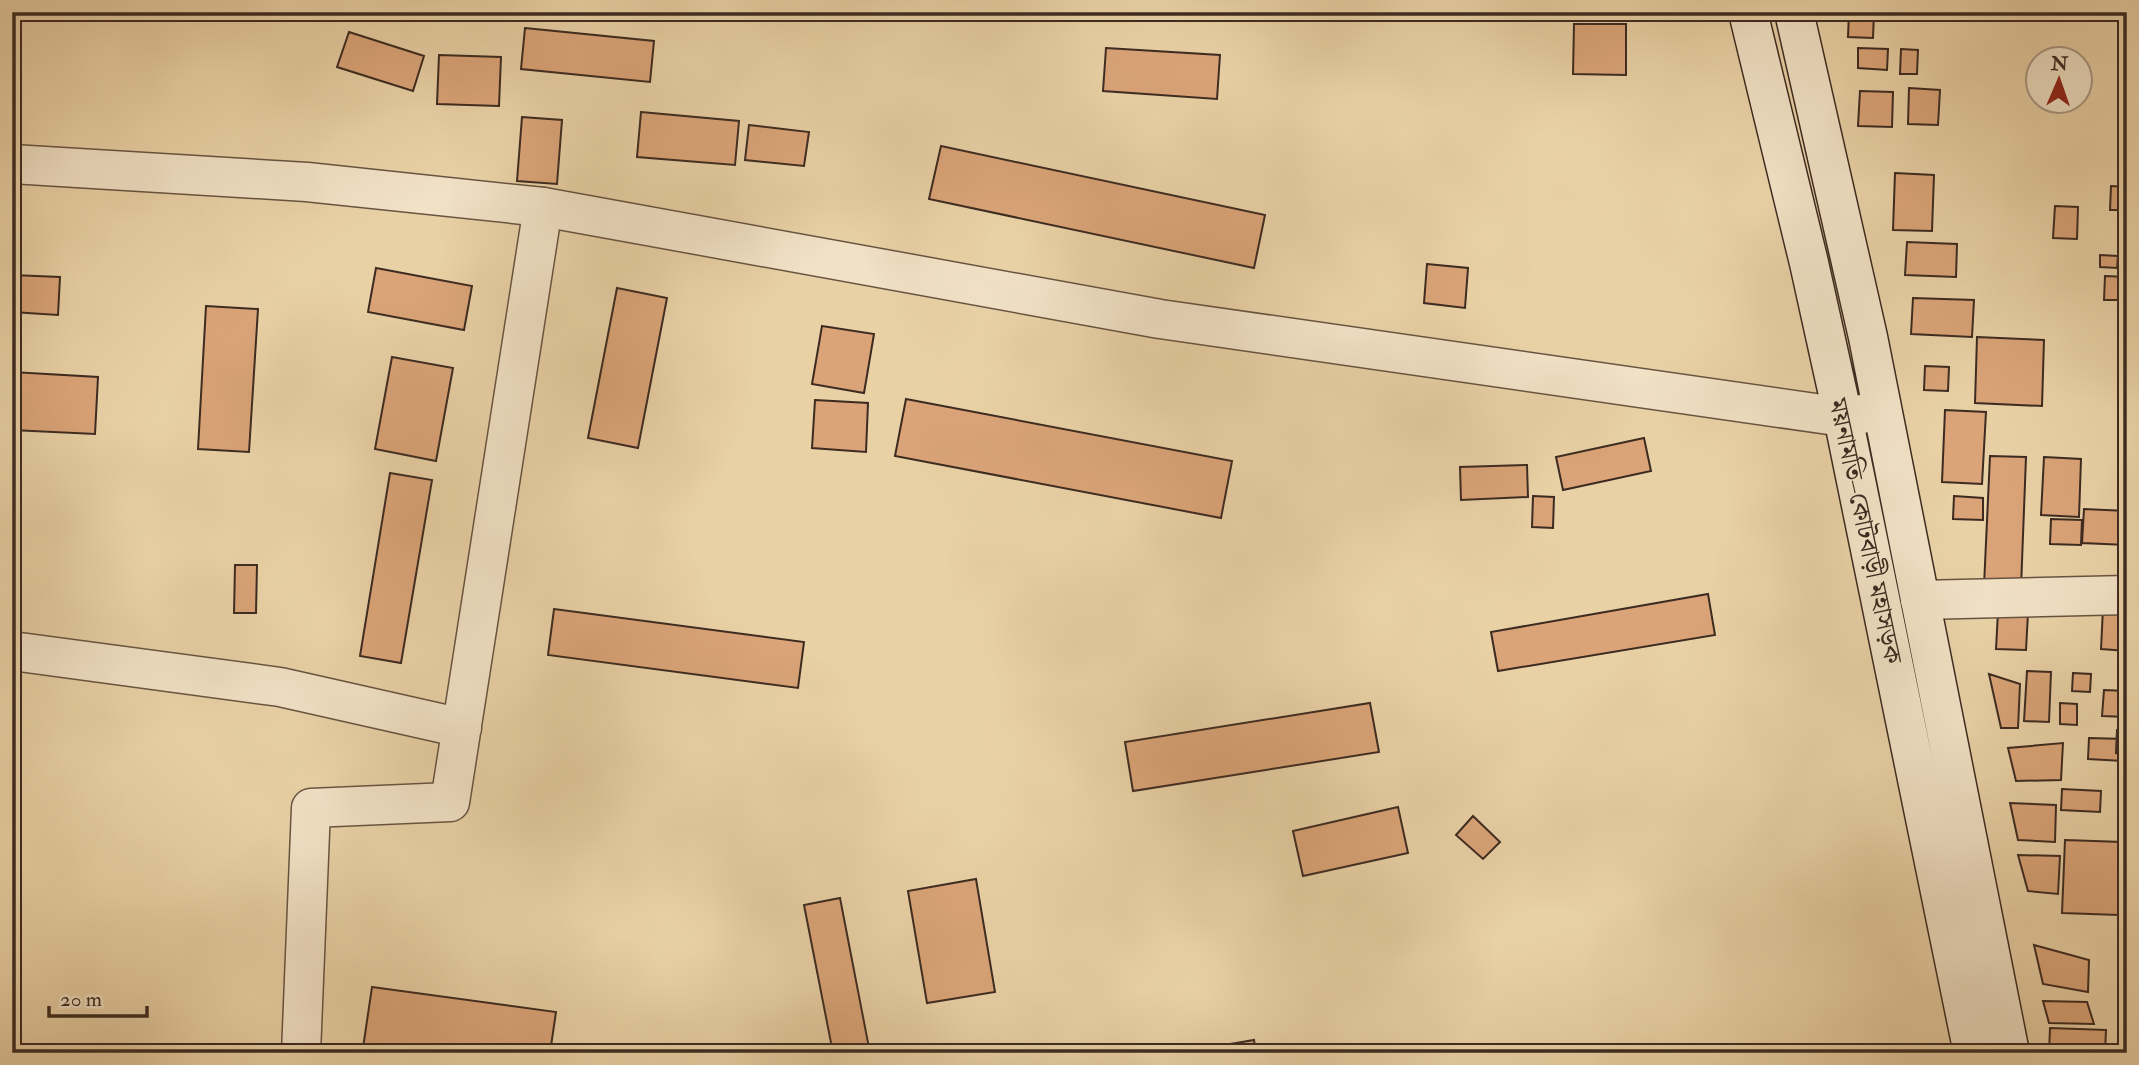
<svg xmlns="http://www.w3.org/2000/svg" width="2139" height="1065" font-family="'IM FELL Double Pica','Noto Serif Bengali',serif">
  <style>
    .building { fill: #daa478; stroke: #3d2b21; stroke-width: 2 }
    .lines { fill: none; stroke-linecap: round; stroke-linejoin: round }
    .minor-casing { stroke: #685442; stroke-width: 41 }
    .tertiary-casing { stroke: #685442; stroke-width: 41 }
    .secondary-casing { stroke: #3d2b21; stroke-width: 41 }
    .minor { stroke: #f1e1c5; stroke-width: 38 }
    .tertiary { stroke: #f1e1c5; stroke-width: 38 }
    .secondary { stroke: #f1e1c5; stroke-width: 38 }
    .labels { text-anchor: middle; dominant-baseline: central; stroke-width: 5; stroke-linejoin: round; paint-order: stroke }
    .street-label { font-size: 26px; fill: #3d2b21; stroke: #f1e1c5 }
  </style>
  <rect width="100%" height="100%" fill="#e9d1a6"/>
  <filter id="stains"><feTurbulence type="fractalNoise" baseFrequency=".00286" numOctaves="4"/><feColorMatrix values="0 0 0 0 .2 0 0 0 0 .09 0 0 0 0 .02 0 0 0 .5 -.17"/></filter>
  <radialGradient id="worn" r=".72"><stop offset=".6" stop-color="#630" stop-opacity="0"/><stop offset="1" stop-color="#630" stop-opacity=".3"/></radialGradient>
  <path class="building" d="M1849,12H1874L1873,38L1848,37Z
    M1574,24H1626V75L1573,74Z
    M525,28L654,41L650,82L521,69Z
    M349,32L424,56L413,91L337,67Z
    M1106,48L1220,55L1217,99L1103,91Z
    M1858,48L1888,49L1887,70L1858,68Z
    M1901,49L1918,50L1917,74H1900Z
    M439,55L501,57L499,106L437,104Z
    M1909,88L1940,90L1938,125L1908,124Z
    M1860,91L1893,92L1892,127L1858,126Z
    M641,112L739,121L735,165L637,157Z
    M522,117L562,120L557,184L517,181Z
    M749,125L809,132L804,166L745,160Z
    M941,146L1265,215L1254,268L929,199Z
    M1895,173L1934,175L1932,231L1893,230Z
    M2111,186L2127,187V210H2110Z
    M2055,206L2078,207L2077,239L2053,238Z
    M1907,242L1957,244L1956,277L1905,275Z
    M2100,255L2118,256L2117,268L2100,267Z
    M1427,264L1468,268L1465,308L1424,303Z
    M376,268L472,286L464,330L368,312Z
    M12,275L60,277L58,315L12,312Z
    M2105,276L2127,277L2126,300H2104Z
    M617,288L667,298L638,448L588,438Z
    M1913,298L1974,300L1972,337L1911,334Z
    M206,306L258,309L249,452L198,449Z
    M822,326L874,334L864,393L812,384Z
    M1977,337L2044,340L2042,406L1975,403Z
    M392,357L453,368L436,461L375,449Z
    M1925,366L1949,367L1948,391L1924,390Z
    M12,372L98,377L95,434L12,430Z
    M906,399L1232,461L1221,518L895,456Z
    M815,400L868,403L866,452L812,448Z
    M1945,410L1986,412L1982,484L1942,482Z
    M1644,438L1651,471L1563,490L1556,457Z
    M1990,456L2026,457L2021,588L1984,586Z
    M2044,457L2081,459L2079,517L2041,515Z
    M1527,465L1528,497L1461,500L1460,467Z
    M390,473L432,480L401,663L360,656Z
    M1533,496L1554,497L1553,528L1532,527Z
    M1954,496L1983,498V520L1953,519Z
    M2084,509L2127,511V545L2082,543Z
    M2051,519L2082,520L2081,545L2050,544Z
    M235,565H257L256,613H234Z
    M1708,594L1715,635L1498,671L1491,632Z
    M2103,608L2127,609V651L2101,649Z
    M554,609L804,642L798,688L548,655Z
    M1998,612L2028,613L2026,650L1996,649Z
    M2027,671L2051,672L2049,722L2024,721Z
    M2073,673L2091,674L2090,692L2072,691Z
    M1989,674L2020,684L2018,728H2001Z
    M2104,690L2127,691V717L2102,716Z
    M1370,703L1379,752L1133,791L1125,742Z
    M2060,703L2077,704V725L2060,724Z
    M2117,730L2127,731V754L2116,753Z
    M2089,738L2124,739L2123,761L2088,759Z
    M2063,743L2061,780L2016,781L2008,748Z
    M2062,789L2101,791L2100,812L2061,810Z
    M2010,803L2056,805L2055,842L2018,840Z
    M1398,807L1408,853L1303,876L1293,831Z
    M1473,816L1500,842L1483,859L1456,835Z
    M2065,840L2122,842L2119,915L2062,913Z
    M2018,855L2060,856L2058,894L2028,891Z
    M976,879L995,992L927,1003L908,891Z
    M840,898L870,1053H833L804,905Z
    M2034,945L2089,960L2088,992L2043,984Z
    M372,987L556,1012L550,1053H398L363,1048Z
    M2043,1001L2087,1002L2094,1024L2049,1023Z
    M2122,1010L2127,1011V1043L2122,1042Z
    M2050,1028L2106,1030L2105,1053H2049Z
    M1254,1040L1256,1053H1219L1218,1046Z"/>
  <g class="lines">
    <g class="minor-casing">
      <path id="minor" d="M1920,600L2127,595
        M12,651L280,687L462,728
        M301,1053L311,808L450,802L543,207"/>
    </g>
    <g class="tertiary-casing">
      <path id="tertiary" d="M12,164L307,182L543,207L1160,319L1843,417L1874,412"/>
    </g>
    <g class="secondary-casing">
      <path id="secondary" d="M1748,12L1809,263L1843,417L1973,1053
        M1794,12L1868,337L2010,1053"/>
    </g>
    <use href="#minor" class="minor"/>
    <use href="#tertiary" class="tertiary"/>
    <use href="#secondary" class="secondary"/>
  </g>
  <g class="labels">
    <g class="street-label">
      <text transform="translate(1865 531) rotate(78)">ময়নামতি–কোটবাড়ী মহাসড়ক</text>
    </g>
  </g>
  <rect width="2139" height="1065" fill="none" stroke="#e9d1a6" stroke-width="42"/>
  <rect x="14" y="14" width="2111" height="1037" fill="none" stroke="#3d2b21" stroke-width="3.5"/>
  <rect x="21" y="21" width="2097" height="1023" fill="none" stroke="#3d2b21" stroke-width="2"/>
  <g transform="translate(2059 80) rotate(2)"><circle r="33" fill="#f1e1c5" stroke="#a99883" stroke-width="2"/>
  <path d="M0-5L12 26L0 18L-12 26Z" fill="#8f2418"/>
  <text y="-10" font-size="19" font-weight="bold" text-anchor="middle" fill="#3d2b21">N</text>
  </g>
  <path d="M49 1006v10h98v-10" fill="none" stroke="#3d2b21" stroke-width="3.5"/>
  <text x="60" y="1006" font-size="21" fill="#3d2b21" stroke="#f1e1c5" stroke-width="5" paint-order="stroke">20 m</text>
  <rect width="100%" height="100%" filter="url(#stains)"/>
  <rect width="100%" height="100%" fill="url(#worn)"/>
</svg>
